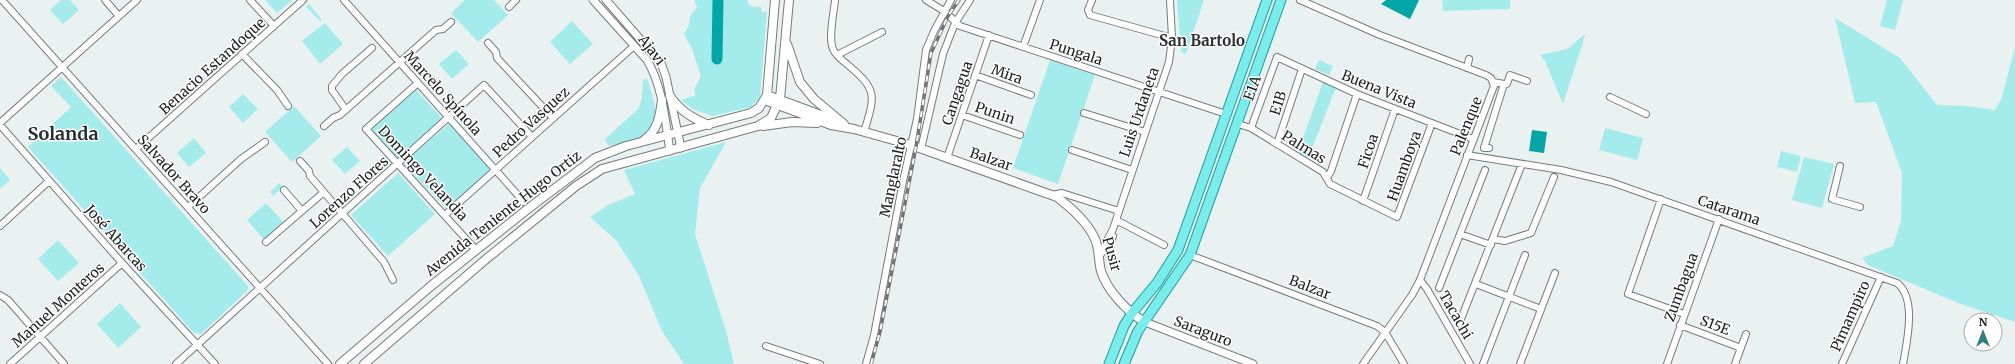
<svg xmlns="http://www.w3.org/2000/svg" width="2015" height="364" font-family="Merriweather,serif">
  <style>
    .green { fill: #a4eceb }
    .water { fill: #03a6a6 }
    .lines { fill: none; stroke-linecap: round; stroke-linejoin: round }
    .river { stroke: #03a6a6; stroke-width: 11 }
    .minor-casing { stroke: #767c7c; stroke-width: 8 }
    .tertiary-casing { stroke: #767c7c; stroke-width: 9 }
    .secondary-casing { stroke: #767c7c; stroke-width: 10 }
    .primary-casing { stroke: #1f9c9c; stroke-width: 11 }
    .minor { stroke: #fff; stroke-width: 6 }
    .tertiary { stroke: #fff; stroke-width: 7 }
    .secondary { stroke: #fff; stroke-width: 8 }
    .primary { stroke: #79ecec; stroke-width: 9 }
    .rail-casing { stroke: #717575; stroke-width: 3.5 }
    .rail { stroke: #fff; stroke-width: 2; stroke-dasharray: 6; stroke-linecap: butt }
    .labels { text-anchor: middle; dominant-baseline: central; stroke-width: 3; stroke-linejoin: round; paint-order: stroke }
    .street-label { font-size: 14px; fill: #1d1f1f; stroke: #fff }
    .neighbourhood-label { font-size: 15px; font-weight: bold; fill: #292e2e; stroke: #fff }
    .district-label { font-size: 18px; font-weight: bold; fill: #292e2e; stroke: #fff }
  </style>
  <rect width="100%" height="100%" fill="#eaf1f1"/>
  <path class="green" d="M61,0H70L79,10L63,24L50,10Z
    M265,0H292L277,13Z
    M465,0H494L508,15L478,42L451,13Z
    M694,0H747L750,6L761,7L762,12H767L760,97L751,107L713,116L694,110L681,100L696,95L694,90L701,76L692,49L684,34L689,25L690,16L697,7Z
    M1177,0H1204L1186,54L1181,52Z
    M1442,0H1510V9L1443,11Z
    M1887,0H1903L1895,30L1880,26Z
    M309,4L322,20L320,21L306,7Z
    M1835,18L1900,58L1937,105L1966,106L1995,110L2002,97L2015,47V322L1958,303L1868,265L1862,258L1893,246L1901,221L1902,173L1876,102L1855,103Z
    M572,21L593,44L570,64L550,42Z
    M325,23L343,44L320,64L302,41Z
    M1585,34L1583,42L1563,104L1545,61L1540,55L1567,49Z
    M456,50L469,64L452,79L439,64Z
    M1050,60L1095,75L1058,184L1013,168Z
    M1319,60L1333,66L1329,75L1315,69Z
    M61,77L248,286V290L201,334L194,333L28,147L71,107L51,86Z
    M647,78C652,96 664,122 645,136C636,142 622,143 612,146L608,145L605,139L639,108L642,97L643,80Z
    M1324,79L1337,85L1307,161L1297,155Z
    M415,89L442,118L395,160L368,131Z
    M243,94L258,109L243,123L229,107Z
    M294,106L321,136L292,162L265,132Z
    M450,123L492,170L446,208L403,163Z
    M1605,128L1643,138L1637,160L1599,150Z
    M194,138L206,153L189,167L177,153Z
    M726,142L700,188L695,234L726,331L734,364H684L662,331L639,276L616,240L590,217L608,205L635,194L624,170Z
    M347,147L360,161L345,174L332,160Z
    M1781,151L1801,156L1797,172L1777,167Z
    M1804,157L1834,164L1822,208L1792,200Z
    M0,168L10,180L0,189Z
    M398,173L435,214L388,256L351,215Z
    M279,183L283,187L273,196L270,192Z
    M266,203L286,225L266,242L247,220Z
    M58,240L79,263L58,281L38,259Z
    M120,303L141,327L118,348L97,324Z"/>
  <path class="water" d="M1386,0H1419L1410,19L1381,4Z
    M1532,130L1547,132L1544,153L1529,151Z"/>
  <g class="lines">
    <path class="river" d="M717,59L718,0"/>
    <g class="minor-casing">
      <path id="minor" d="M2,0L328,364
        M105,0L119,16
        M250,0L274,26
        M344,0L524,202
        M835,0C834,12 828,38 833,49C836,56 842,60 848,65C878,90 875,96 864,132
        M926,0L944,11L960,26L1226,114
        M1092,0L1088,10L1090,15L1172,38
        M1300,0L1380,35L1486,75L1491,78L1494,86L1420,280L1412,295L1363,364
        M509,7L516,0
        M488,43L496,52L497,58L553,118
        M1023,47L1040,0
        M242,54L277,90L288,106
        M837,55L882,32
        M1467,68L1469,59
        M975,75L1031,95
        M418,83L366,129L476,250
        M1504,84H1507L1510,75L1527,81
        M1610,97L1646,114
        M346,110L332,90V86L342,74L372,48
        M1084,113L1145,132
        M962,115L1020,135
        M0,123L137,0
        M1238,124L1251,128L1323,172L1330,184L1397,217L1432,123
        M0,125L122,263L215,364
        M324,126L333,118L340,115L436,30L443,29L451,22
        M1251,128L1277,57L1357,94L1473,139
        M1277,144L1302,69
        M1489,148H1484L1504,84L1493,82
        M136,149L303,0
        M921,149L943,54L955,23L970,0
        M1072,150L1132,170
        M1467,155L1561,170L1611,182L1897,283C1917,298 1907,342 1903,364
        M947,158L989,35
        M300,161L309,171L310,176L384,262L393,280
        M1840,166L1832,199L1860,207
        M1327,178L1331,171L1357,94
        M284,190L302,211
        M1052,195L1062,193L1119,211
        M1661,199L1628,294L1684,314
        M1363,201L1395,109
        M188,207L241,159L265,142
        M445,215L634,46
        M1116,220L1164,245
        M0,226L49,181
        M1460,234L1491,245
        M1493,239L1505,241L1531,233L1554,177
        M266,242L324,192
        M1099,250L1103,248L1113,229L1169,62L1172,38L1170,0
        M1100,255L1110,244L1113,236
        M1190,255L1377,326L1385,332L1404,364
        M1420,280L1427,289L1470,364
        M1476,284L1541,309
        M1439,288L1485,170
        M0,295L8,300L64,364
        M1459,324L1522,164
        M1680,325L1741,348
        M766,346L820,364
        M10,364L122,263
        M176,364L484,85L532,137
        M866,364L874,335L903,181L917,119L926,50L934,31L951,0
        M1483,364L1525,255
        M1520,364L1555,273
        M1667,364L1719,219
        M1735,364L1746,334
        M1842,364L1881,277"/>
    </g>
    <g class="tertiary-casing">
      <path id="tertiary" d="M593,0L647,60C663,87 665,120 670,151
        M606,0L661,63L666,77L681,148
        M1145,322L1253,364"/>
    </g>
    <g class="secondary-casing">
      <path id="secondary" d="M787,44L800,82L814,99L844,124
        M767,95L837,121
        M670,96C680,111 692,118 709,125
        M765,100L831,125L854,129L911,145L1057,197C1070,207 1087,222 1094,237C1100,248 1098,260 1101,271C1107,290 1127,312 1145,322
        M763,126L792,122L817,123
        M644,140C658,131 660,115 662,100
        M340,364L431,286L529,208L595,158L626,146L751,113L759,108L767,95L775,0
        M364,364L485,260L576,186L602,169L758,126L771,118L780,99L789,0"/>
    </g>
    <g class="primary-casing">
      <path id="primary" d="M1109,364L1124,326L1132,313L1157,283L1178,250L1267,0
        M1124,364L1138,331L1190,255L1281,0"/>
    </g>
    <use href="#minor" class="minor"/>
    <use href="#tertiary" class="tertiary"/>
    <use href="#secondary" class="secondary"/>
    <use href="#primary" class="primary"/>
    <g class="rail-casing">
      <path id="rail" d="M871,364L880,332L916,147L931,53L948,16L959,0"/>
    </g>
    <use href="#rail" class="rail"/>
  </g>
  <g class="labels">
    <g class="street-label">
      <text transform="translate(652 50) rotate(53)">Ajavi</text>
      <text transform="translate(1076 52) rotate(18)">Pungala</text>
      <text transform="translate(212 66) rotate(-42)">Benacio Estandoque</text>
      <text transform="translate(1007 74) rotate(20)">Mira</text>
      <text transform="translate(1252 88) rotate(-70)">E1A</text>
      <text transform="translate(1379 89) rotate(22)">Buena Vista</text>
      <text transform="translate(443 93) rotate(48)">Marcelo Spínola</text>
      <text transform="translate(957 93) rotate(-71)">Cangagua</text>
      <text transform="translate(1278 103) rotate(-72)">E1B</text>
      <text transform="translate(1139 112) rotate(-71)">Luis Urdaneta</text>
      <text transform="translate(995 113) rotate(19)">Punin</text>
      <text transform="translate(531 122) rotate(-42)">Pedro Vasquez</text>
      <text transform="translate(1466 126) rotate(-68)">Palenque</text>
      <text transform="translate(1304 147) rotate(32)">Palmas</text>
      <text transform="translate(1368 151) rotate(-71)">Ficoa</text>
      <text transform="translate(991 159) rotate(19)">Balzar</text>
      <text transform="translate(1404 166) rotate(-70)">Huamboya</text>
      <text transform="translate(423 173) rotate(47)">Domingo Velandia</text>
      <text transform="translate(174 174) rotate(48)">Salvador Bravo</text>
      <text transform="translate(893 177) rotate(-78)">Manglaralto</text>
      <text transform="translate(349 192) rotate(-42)">Lorenzo Flores</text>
      <text transform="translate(1729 210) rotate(19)">Catarama</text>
      <text transform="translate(503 213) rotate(-38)">Avenida Teniente Hugo Ortiz</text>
      <text transform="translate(116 238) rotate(48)">José Abarcas</text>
      <text transform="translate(1112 254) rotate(74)">Pusir</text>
      <text transform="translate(1310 287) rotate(21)">Balzar</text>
      <text transform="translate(1681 287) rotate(-70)">Zumbagua</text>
      <text transform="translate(58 305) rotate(-42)">Manuel Monteros</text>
      <text transform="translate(1456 315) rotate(60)">Tacachi</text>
      <text transform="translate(1850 316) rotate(-66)">Pimampiro</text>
      <text transform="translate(1715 325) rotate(21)">S15E</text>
      <text transform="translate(1203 331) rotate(21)">Saraguro</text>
    </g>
    <g class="neighbourhood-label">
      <text x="1202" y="40">San Bartolo</text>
    </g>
    <g class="district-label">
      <text x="63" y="133">Solanda</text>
    </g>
  </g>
  <g transform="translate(1983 332)"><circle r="19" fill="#ffffff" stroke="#a5a5a5"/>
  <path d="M0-3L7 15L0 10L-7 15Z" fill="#357e7e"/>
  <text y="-6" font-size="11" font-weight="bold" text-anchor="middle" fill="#1d1f1f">N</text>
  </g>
</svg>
